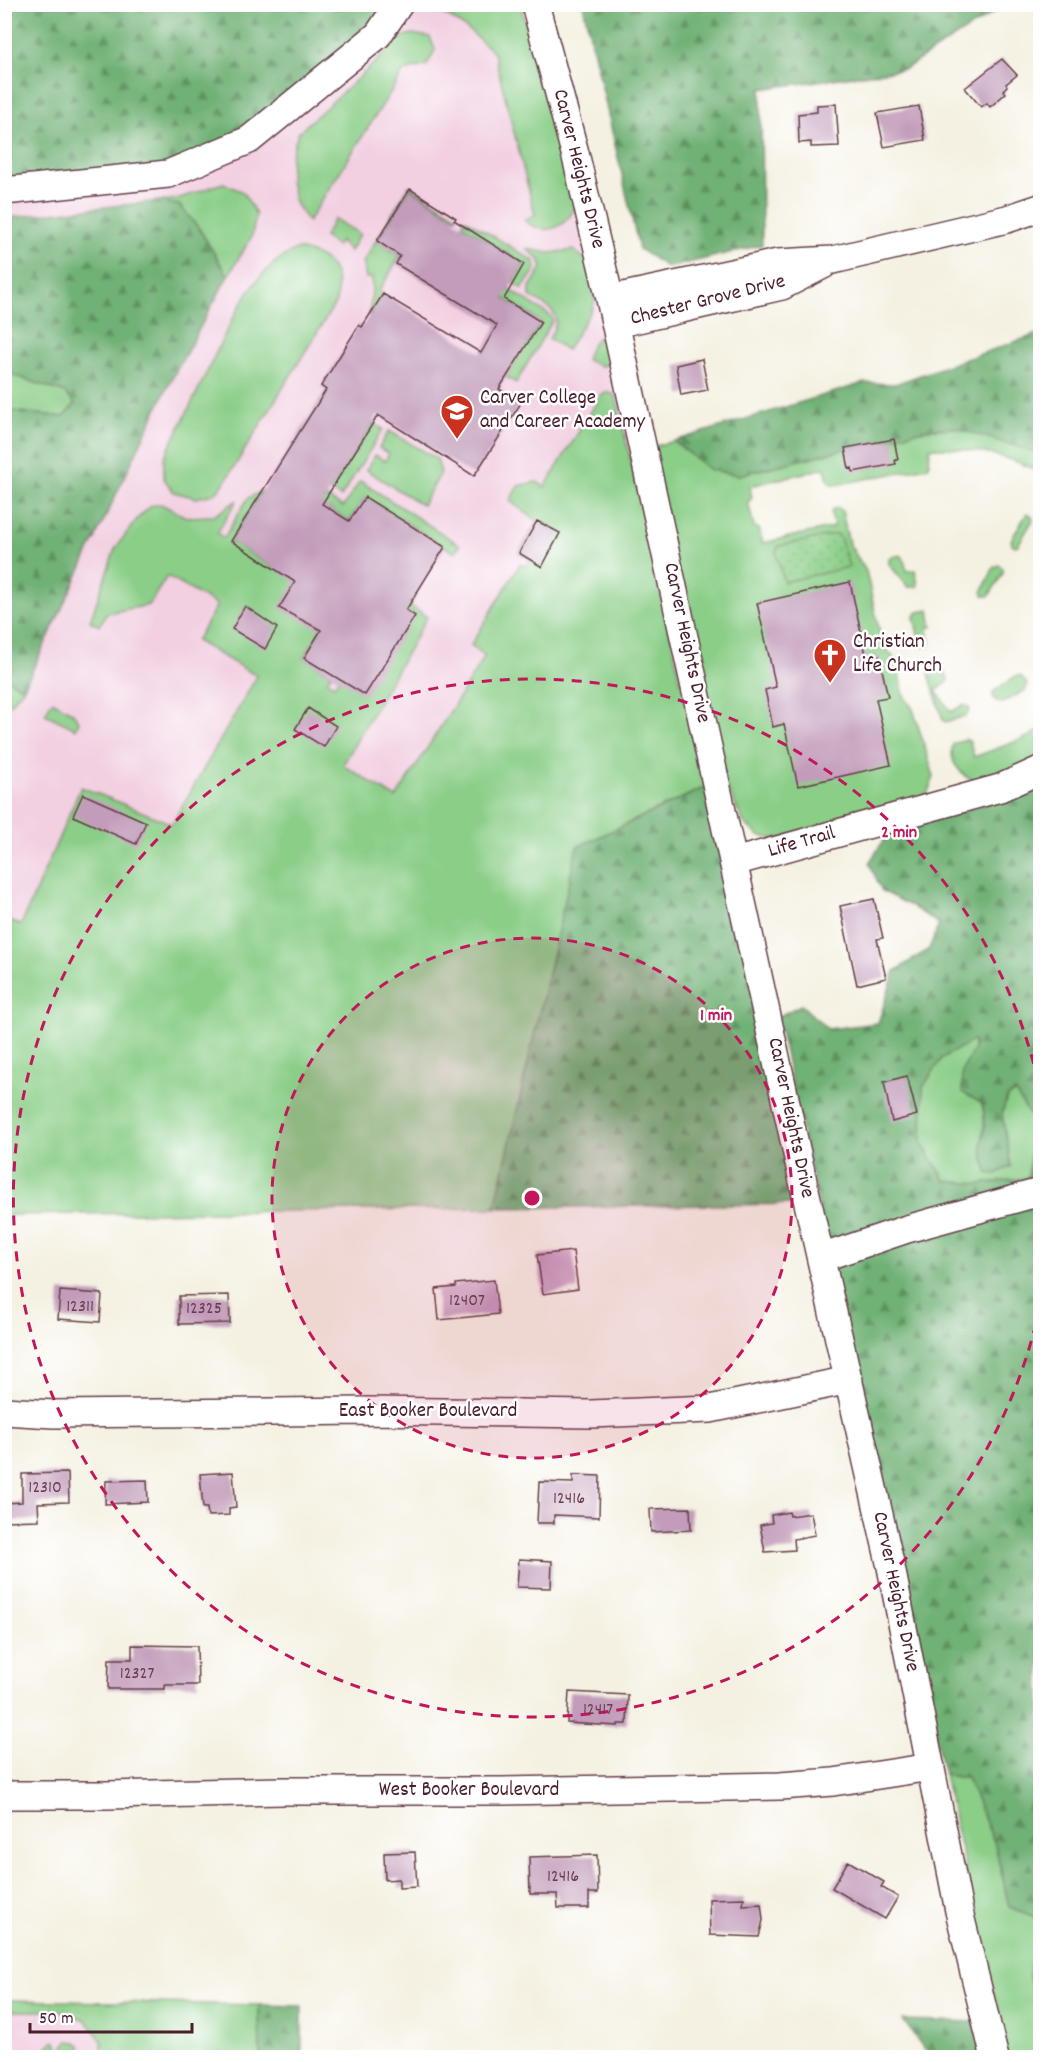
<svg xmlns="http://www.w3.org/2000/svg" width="1045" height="2062" font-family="Dekko,sans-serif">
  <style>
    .built { fill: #f2cfe1 }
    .green { fill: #8ace87; stroke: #6a7659; stroke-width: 1.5 }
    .forest { fill: url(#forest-firs); stroke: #5c6850; stroke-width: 1.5; fill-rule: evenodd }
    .park { fill: url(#park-dots); stroke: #6a7659; stroke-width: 1.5 }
    .building { fill: #c29cba }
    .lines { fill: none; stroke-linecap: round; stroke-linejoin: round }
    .minor-casing { stroke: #643e46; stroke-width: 30 }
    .minor { stroke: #fff; stroke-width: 27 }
    .ring { fill: none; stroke: #c2185b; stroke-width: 3; stroke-dasharray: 10 8 }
    .labels { text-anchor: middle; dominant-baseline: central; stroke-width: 5; stroke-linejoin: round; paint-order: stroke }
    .number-label { font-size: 18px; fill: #683e4f }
    .street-label { font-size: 21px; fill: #4a1f2b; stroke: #fff }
    .poi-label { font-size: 21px; fill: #4a1f2b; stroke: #fff; text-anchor: start }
    .centre { fill: #c2185b; stroke: #fff; stroke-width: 3 }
    .ring-label { font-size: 18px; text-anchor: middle; font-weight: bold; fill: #c2185b; stroke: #fff; stroke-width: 5; stroke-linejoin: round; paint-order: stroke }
  </style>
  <defs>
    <pattern id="forest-firs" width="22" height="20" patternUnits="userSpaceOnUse" patternTransform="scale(1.5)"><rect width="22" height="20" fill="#6fb174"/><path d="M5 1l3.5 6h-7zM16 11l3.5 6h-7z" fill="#5d8f5f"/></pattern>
    <pattern id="park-dots" width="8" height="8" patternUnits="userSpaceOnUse" patternTransform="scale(1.5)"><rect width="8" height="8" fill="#8ace87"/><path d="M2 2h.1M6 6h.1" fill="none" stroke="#79b075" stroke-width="1.8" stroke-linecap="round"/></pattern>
  </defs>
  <rect width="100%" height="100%" fill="#fff"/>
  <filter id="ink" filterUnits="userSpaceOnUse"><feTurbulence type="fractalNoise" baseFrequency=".0167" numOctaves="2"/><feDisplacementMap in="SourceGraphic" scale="12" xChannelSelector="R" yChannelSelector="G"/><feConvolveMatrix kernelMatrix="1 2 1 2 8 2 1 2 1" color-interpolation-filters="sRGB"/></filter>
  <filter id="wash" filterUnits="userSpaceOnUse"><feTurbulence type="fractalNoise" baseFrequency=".008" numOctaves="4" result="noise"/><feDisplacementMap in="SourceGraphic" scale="24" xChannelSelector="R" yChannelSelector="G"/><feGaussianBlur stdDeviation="1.35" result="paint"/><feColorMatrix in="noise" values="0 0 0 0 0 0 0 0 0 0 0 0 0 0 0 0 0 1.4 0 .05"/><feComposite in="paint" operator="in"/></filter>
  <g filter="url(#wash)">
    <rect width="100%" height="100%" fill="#f4f1e2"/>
    <path class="built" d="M400,5H533L715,783L577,847L495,1208L5,1215L4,192Z
      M4,1999L302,2006V2057H5Z"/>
    <path class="green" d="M435,5H521L575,208C563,230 544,237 524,220L535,215L494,53L469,30L435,8Z
      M412,34L430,37L435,50L427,65L404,71L308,222L295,203L290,181L291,156L298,133L377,61L398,38Z
      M223,183L243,192L256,214L252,236L228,276L198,227L179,205L159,201L177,199Z
      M409,186L457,216L456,218L410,189L377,241L400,256L379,291L383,294L369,316L372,292V278H366L363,262Z
      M334,219L360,234L350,251L340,241L337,246L324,237Z
      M465,219L534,261L536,269L522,289L513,283L524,264L462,225Z
      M298,249C329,256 342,271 336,302L223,485L214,494L196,498L174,492L164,479V458C179,429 193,400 207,372C228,329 251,267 298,249Z
      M527,249L550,253L573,250L588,261L595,300L592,309L567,350L549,339C565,312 551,310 530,296V287L542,268L539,259Z
      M509,289L551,316L553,320L516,383L506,377L541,322L503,298Z
      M605,334L610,358L606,365L601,366L586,360C588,350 594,337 605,334Z
      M4,363L13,375L66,393L75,404L63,417L5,410Z
      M608,392L616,396L705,787L577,847L495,1208L5,1215L4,919L21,925L81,787L172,824L257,676L196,641L217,605L167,576L149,605L107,613L99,626L90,621L115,549L137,519L151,506L161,504L186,517L214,516L237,500L217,533L224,538L248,498L262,491L231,541L275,569L351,583L304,657L331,675L327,681L334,685L339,679L415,616L388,598L400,582L416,593L410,606L427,617L343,765L396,798L485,656L471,645L520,564L526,567L530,560L519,553L537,521L510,501L518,486L537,482L545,487L601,395Z
      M373,423L383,429L341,497L330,491Z
      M956,428L1035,451L1040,454V472C1006,455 969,447 930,448L929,465L927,467L835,485L829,483L825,468L750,486L752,498L748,502L754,527L759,529L763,543L834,527L831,513L833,509L839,508L842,511L849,544L866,571L882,643L896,661L904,696L913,709L934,777L927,794L919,799L779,840L759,836L744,823L723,780L649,448L674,441L710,470L739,475L927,429Z
      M389,431L437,459L441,473L422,505L366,470L375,455L385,461L389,454L379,448Z
      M360,481L460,545L455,553L365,497L349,521L330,509L322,523L313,518L326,497L343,507Z
      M1027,513L1032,516L1033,520L1018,545L1015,546L1012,544L1011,540Z
      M900,555L903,557L907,571L915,570L918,585L916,587H908L889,564V558Z
      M999,565L1003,568V573L989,596H984L982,592L994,567Z
      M929,610L932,627H928L930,641L929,645L923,647L920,644L914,617L918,612Z
      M936,668L943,669L948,679V682L936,691L951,712L963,705L969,707V711L966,716L945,722L943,720L929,674L930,671Z
      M1016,676H1021L1027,684L1026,690L1002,703L997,702L993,697V692Z
      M4,678L24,688L8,706L5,705Z
      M52,701L72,712L79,721L76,729L45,714Z
      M1040,730V759C1026,765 991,780 976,780C968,780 961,773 957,767C952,762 951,751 953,744L966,739L970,742L974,757L1028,737Z
      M974,1039V1049L962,1071C982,1101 989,1108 981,1145L1010,1166L1002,1114L1007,1097L1016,1092L1034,1122L1028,1178L979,1184L946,1181L922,1144L923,1087L942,1058Z
      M944,1775L967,1778L995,1844L1009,1907L1040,1919V1960L1031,1961L1029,1976L1040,2030V2057H1008Z
      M5,2000L259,2005L260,2057H102V2041L86,2020L61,2011H5Z
      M55,2041L59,2047V2057H46V2048Z
      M68,2041L77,2042L81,2045L82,2057H64V2046Z"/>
    <path class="forest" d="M5,5H393L245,136L174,166L5,186Z
      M583,5V4L1005,5L905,69L761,89L762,245L668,268L639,249Z
      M159,201L179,205L198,227L228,276L166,390L24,688L5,678V410L63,417L75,404L65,393L13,375L5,363V218Z
      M1040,333V454L956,428L927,429L739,475L710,470L674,441L864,383L895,384Z
      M715,783L807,1204L495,1208L577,847Z
      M1037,788L1040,791V1919L1009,1907L995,1844L967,1778L944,1775L777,1017L801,1005L828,1029L878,1023L895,971L929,949L939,924L913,907L882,891L869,863L888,834ZM974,1040V1049L962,1071V1092L983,1104L985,1125L981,1145L987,1173L996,1174L1011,1166L1002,1114L1007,1097L1015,1092L1034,1122L1028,1178L979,1184L946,1181L922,1144L923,1087L942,1058Z
      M1040,1960V2030L1029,1976L1031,1961Z
      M259,2005L302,2006V2057H260Z
      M903,2020L977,2022L985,2057H930Z"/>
    <path class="park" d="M836,534L840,537L849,567L784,582L776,552L779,546Z"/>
    <g id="blocks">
      <path class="building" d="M1002,59L1017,75L1006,84L1007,86L1003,90L1006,93L990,107L987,103L981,107L965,88Z
        M836,104L839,146L811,147V142L799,143L798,114L817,112V105Z
        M919,106L925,140L884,147L877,113Z
        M410,189L456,218L454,220L524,264L504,299L541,322L499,389L521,403L474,476L378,415L322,504L349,521L365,497L445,547L406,610L415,616L365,695L304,658L321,630L279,608L295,582L231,541L326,390L321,386L359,325L362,327L383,294L481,353L497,325L396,264L400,256L377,241Z
        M702,359L708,390L681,395L676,365Z
        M894,439L898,460H895L896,464L853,472L852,468L849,469L845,448Z
        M537,521L560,533L542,567L519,553Z
        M850,582L867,659L879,656L888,697L876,699L891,765L798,786L784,724L773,727L765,690L776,687L757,603Z
        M245,606L277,628L265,649L232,629Z
        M308,708L336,726L324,747L295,729Z
        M83,794L146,822L136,844L73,816Z
        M874,899L883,938L877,939L886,978L857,985L840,906Z
        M907,1076L917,1115L892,1122L884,1082Z
        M573,1251L578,1289L543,1294L537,1255Z
        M494,1280L498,1314L439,1320L436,1289L456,1287V1284Z
        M60,1291L102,1294L100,1322L58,1319Z
        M229,1295L230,1323L179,1324V1296Z
        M233,1472L236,1507L229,1508V1515L208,1516L207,1508H203L200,1474Z
        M68,1473L69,1502L38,1503L39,1520L4,1521V1503L22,1502V1474Z
        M573,1475L600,1476L599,1517L554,1515V1523H537L539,1482L573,1483Z
        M147,1480L148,1502L105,1504L106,1481Z
        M690,1508L691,1530L651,1532L650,1509Z
        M789,1512L790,1516L811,1513L815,1535L794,1539L795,1550L765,1552L760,1525L772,1523L771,1515Z
        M519,1559L552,1561L551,1588L517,1587Z
        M132,1645L197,1646L198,1685H165V1689H108L109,1659H132Z
        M569,1692L628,1695L627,1724H618V1726L567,1723Z
        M415,1852L417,1887L399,1888V1879L385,1880L384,1853Z
        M597,1855L598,1893H589V1908H558L557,1894H530L529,1857Z
        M848,1861L884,1882L881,1887L898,1897L885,1919L832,1888Z
        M744,1898L743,1905L761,1904L763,1920L759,1937L710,1935L709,1899Z"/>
    </g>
  </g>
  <g filter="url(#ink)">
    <use href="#blocks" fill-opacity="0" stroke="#643e46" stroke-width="1.5"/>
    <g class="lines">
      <g class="minor-casing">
        <path id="minor" d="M535,4L575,153L610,299L803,1181L891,1567L959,1911L995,2058
          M4,191L168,174L249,140L378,35L399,4
          M610,299L778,263L833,260L1007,219L1040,208
          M616,324L782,286L823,265
          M734,862L1000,788L1040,770
          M821,1258L907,1229L1040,1192
          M4,1411L53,1414L368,1411L591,1414L710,1409L849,1380
          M4,1795H107L283,1791H501L780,1786L833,1782L931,1767"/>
      </g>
      <use href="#minor" class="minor"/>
    </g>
  </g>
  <circle cx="532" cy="1198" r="260" fill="#c2185b" fill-opacity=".12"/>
  <g class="ring">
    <circle cx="532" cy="1198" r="260"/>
    <path d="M1040 1306A519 519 0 1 1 1040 1090"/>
  </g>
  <defs>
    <g id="school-pin" transform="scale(1.725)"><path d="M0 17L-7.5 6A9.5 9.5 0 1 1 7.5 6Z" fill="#c8321e" stroke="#fff"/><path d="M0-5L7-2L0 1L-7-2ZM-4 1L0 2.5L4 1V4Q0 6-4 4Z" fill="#fff"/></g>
    <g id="church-pin" transform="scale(1.725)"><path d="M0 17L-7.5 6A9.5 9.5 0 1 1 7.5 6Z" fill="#c8321e" stroke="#fff"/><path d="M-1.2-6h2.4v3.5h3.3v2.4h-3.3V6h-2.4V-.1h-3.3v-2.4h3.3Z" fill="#fff"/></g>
  </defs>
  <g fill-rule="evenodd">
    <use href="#school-pin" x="457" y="411"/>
    <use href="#church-pin" x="830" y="655"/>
  </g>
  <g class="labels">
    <g class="number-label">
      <text x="467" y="1301">12407</text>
      <text x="80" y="1307">12311</text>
      <text x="204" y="1309">12325</text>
      <text x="45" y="1488">12310</text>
      <text x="569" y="1499">12416</text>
      <text x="137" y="1674">12327</text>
      <text x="598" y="1710">12417</text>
      <text x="563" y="1877">12416</text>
    </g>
    <g class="street-label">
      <text transform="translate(578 169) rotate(76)">Carver Heights Drive</text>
      <text transform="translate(708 301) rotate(-14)">Chester Grove Drive</text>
      <text transform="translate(686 643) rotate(78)">Carver Heights Drive</text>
      <text transform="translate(802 843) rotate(-16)">Life Trail</text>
      <text transform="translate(790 1118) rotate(78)">Carver Heights Drive</text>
      <text x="428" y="1412">East Booker Boulevard</text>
      <text transform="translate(895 1592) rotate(78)">Carver Heights Drive</text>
      <text x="469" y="1791">West Booker Boulevard</text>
    </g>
    <g class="poi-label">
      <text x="480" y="399">Carver College<tspan x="480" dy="24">and Career Academy</tspan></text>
      <text x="853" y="643">Christian<tspan x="853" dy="24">Life Church</tspan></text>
    </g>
  </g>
  <circle cx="532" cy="1198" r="9" class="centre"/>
  <g class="ring-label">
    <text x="899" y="837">2 min</text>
    <text x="716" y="1020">1 min</text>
  </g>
  <rect width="1045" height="2062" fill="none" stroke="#fff" stroke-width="24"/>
  <path d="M30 2023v9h162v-9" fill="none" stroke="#4a1f2b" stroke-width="3"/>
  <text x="39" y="2023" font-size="18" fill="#4a1f2b" stroke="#ffffff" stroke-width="4.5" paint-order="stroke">50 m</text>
</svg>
